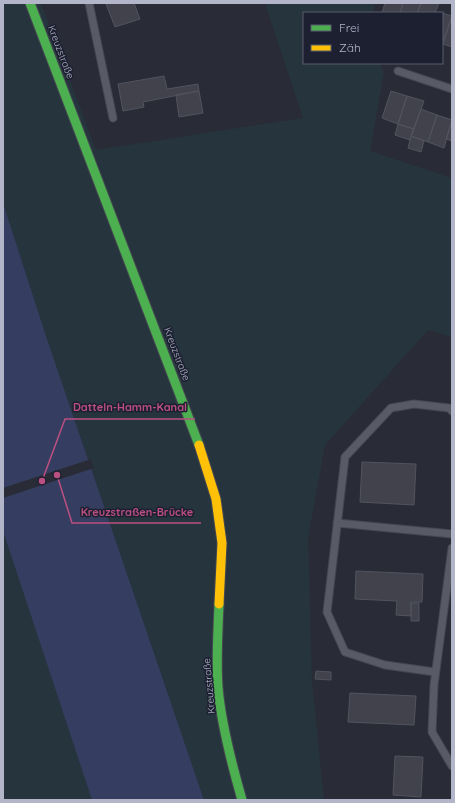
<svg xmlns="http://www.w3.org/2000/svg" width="455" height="803" font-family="Quicksand,sans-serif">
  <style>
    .green { fill: #26343d }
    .water { fill: #353e60 }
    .pier { fill: #292c37 }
    .building { fill: #41424c; stroke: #51535e }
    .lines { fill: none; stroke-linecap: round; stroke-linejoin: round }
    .lane-casing { stroke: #454750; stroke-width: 9 }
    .fast-casing { stroke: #454750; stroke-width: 11 }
    .slow-casing { stroke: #454750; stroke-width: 11 }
    .lane { stroke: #585a65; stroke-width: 7 }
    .fast { stroke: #4caf50; stroke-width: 9 }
    .slow { stroke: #ffc107; stroke-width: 9 }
    .labels { text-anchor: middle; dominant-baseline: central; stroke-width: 3; stroke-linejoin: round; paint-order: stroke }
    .street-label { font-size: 10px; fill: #b2b6c8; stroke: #1c2031 }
    .leader { fill: none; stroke: #bc4f81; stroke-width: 1.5 }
    .callout-dot { fill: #bc4f81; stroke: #1c2031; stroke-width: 1.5 }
    .callout-label { font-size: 11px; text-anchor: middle; font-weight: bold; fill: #bc4f81; stroke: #1c2031; stroke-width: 3; stroke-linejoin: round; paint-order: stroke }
  </style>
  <rect width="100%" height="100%" fill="#292c37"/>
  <path class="green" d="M3,3H41L96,150L303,118L265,3H375L373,13H304V63H380L384,72L370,151L452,178V337L428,330L325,445L308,538L312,681L324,800H204L47,339L3,203Z
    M3,531L10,552L92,800H3Z"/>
  <path class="water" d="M3,203L47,339L204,800H92L3,531Z"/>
  <path class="pier" d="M91,459L94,468L3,498V488Z"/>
  <path class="building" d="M109,3H134L140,19L115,27L106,4Z
    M385,3H403L400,13H382Z
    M403,3H421L417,13H400Z
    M421,3H439L435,13H417Z
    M442,13L452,16L442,44Z
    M452,16V47L443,44Z
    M164,76L167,89L198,84L199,91L143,102L144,107L123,111L118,84Z
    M199,91L203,113L179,117L176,95Z
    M391,91L407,96L398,124L382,118Z
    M407,96L424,101L414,129L398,124Z
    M421,109L437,115L428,142L411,136Z
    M437,115L452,120L444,148L428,142Z
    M452,121V141L446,139Z
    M398,124L414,129L410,140L395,135Z
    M411,136L424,141L421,152L408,148Z
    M362,462L416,464L414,505L360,502Z
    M356,571L423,574L422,602H411V616L396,615L397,601L355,599Z
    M411,603H419V621H411Z
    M316,671L331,672V680L315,679Z
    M350,693L416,696L414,725L348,722Z
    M395,756L423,757L421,797L393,795Z"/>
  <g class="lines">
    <g class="lane-casing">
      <path id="lane" d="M89,3L113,118
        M398,71L452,89
        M337,523L452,534
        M452,548L434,685L432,732L452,766
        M435,672L385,665L345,652L327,612L345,457L391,408L414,404L449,408L452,411"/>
    </g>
    <g class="fast-casing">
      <path id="fast" d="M30,3L199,445
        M219,604C218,632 216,659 218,687C221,723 232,765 242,800"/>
    </g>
    <g class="slow-casing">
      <path id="slow" d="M199,445L216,499L222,543L219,604"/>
    </g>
    <use href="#lane" class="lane"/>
    <use href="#fast" class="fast"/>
    <use href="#slow" class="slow"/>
  </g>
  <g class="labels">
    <g class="street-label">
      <text transform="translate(61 52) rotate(69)">Kreuzstraße</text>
      <text transform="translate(177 354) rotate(69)">Kreuzstraße</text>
      <text transform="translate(209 686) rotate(-95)">Kreuzstraße</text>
    </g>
  </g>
  <path class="leader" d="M42 481L65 419H195M57 475L72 523H201"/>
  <g class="callout-dot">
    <circle cx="42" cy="481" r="4"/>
    <circle cx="57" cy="475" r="4"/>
  </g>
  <g class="callout-label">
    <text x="130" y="411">Datteln-Hamm-Kanal</text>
    <text x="137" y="516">Kreuzstraßen-Brücke</text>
  </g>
  <rect width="455" height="803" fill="none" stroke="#b2b6c8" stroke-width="8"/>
  <rect x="303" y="12" width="140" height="52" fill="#1c2031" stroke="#585c6d"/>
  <rect x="311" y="25" width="20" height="6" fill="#4caf50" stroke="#585c6d"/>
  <text x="339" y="32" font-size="12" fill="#b2b6c8">Frei</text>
  <rect x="311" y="45" width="20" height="6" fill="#ffc107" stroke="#585c6d"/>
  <text x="339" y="52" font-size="12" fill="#b2b6c8">Zäh</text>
</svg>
